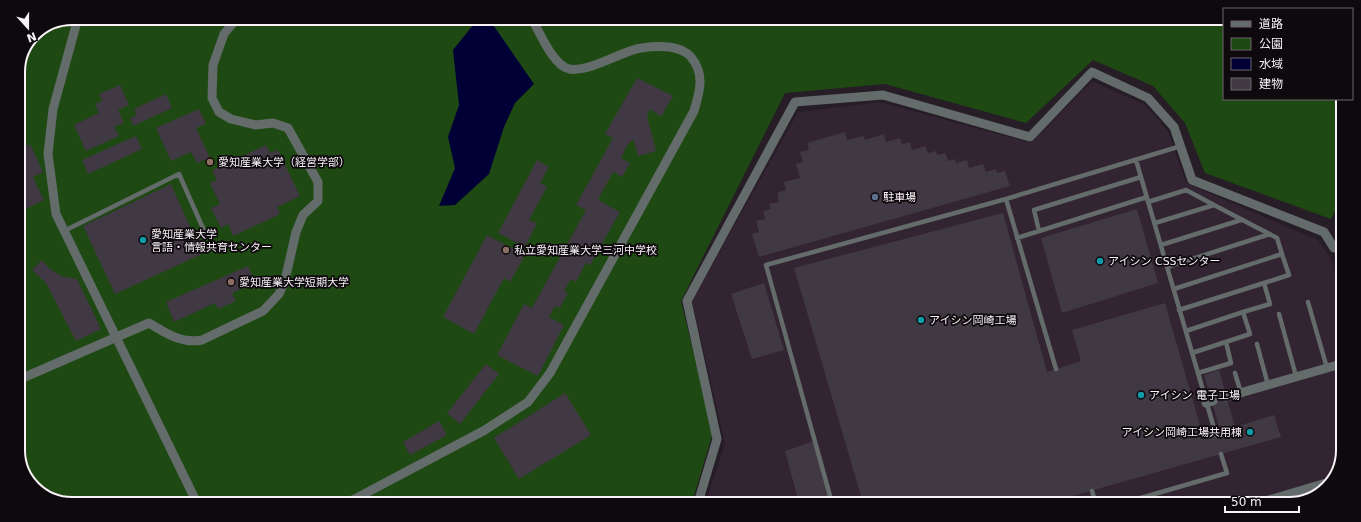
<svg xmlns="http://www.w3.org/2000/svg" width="1361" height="522" font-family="'DejaVu Sans','Noto Sans JP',sans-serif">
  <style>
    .built { fill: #322431 }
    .green { fill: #1f4912 }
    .water { fill: #000036 }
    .building { fill: #403842 }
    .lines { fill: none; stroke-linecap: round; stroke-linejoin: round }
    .service { stroke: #636b6b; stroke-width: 4.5 }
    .minor { stroke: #636b6b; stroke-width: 9 }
    .tertiary { stroke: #636b6b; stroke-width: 10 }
    .education-dot { fill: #8d6e63; stroke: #0d090d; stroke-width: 1.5 }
    .service-dot { fill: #5c6f8a; stroke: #0d090d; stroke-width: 1.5 }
    .culture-dot { fill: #0f9aa8; stroke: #0d090d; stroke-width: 1.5 }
    .labels { text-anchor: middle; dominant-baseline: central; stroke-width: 3.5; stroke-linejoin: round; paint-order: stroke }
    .poi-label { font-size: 11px; fill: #f9f2f9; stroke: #0d090d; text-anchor: start }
    .rim { fill: none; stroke: #f9f2f9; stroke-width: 2 }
  </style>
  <rect width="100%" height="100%" fill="#261d26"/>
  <path class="built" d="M1092,81L1145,105L1168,131L1186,183L1318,240L1333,262L1341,300L1340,467L1333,477L1240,504L705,503L725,444L692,301L798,112L880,102L1031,143Z"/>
  <path class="green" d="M72,18L1224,21V99H1343L1342,197L1331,219L1205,173L1185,123L1153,86L1093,60L1026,123L885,84L785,93L681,301L713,432L692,503L55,501L29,483L18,454V69L34,34Z"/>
  <path class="water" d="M478,19H489L534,84L515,103L504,127L489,174L455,205L439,206L455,168L448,137L459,105L453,50Z"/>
  <path class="building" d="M637,78L673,96L661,117L650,109L647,116L656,151L638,156L633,139L627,146L621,158L630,163L622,177L613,172L598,200L620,212L590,265L586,263L576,282L571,279L564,291L568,293L560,308L555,306L549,317L564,325L538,376L497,355L524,304L532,308L586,210L576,205L613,138L605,134Z
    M120,85L129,105L118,110L124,123L114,127L119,136L86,151L74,125L99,113L95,104L102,101L99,94Z
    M166,94L172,108L133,126L130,118L137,115L134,109Z
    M199,109L206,124L196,128L210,158L197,163L191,152L171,161L156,128Z
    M845,132L847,140L864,136L865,140L884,134L886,142L900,138L902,144L910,142L912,150L925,146L928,153L936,151L937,155L945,153L948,161L955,159L956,163L967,160L969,168L983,164L986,172L996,169L997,173L1005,171L1010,186L759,257L752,234L759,232L756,221L765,219L763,211L771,209L769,204L779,202L777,193L786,190L784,182L800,178L796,164L803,162L800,152L809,150L807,143Z
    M136,136L142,149L88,174L82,160Z
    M30,144L43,172L33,177L44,200L20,212L18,215V147L19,149Z
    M266,145L270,153L278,150L300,196L277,207L280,214L233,236L228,224L221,228L211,208L220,204L210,183L217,180L212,170Z
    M537,160L549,167L540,183L547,187L529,220L537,223L525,247L498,233Z
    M171,184L202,254L115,294L83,226Z
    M1137,209L1158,283L1062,313L1041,238Z
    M1003,213L1047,372L1081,361L1072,330L1165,303L1201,429L1199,431L1201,439L1221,433L1204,375L1219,370L1235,427L1274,415L1281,437L1048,503H863L794,268Z
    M487,235L525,255L510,282L504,278L474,334L443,317Z
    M42,260L49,268L61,276L77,279L101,329L76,341L46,283L32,270Z
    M248,266L255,283L232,293L236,301L218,309L215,303L174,322L166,302Z
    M764,283L784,350L752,359L731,294Z
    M486,364L499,374L460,424L447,413Z
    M565,393L591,435L519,479L494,438Z
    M439,421L447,435L410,455L403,442Z
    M814,441L832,503H799L785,451Z"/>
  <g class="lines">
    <path class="service" d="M1136,160L1216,435
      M1006,199L1056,369
      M1148,202L1186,190L1214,205
      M1155,223L1214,205L1277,238L1282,254
      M64,231L179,174L206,235
      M1039,231L1034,210L1141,177
      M1017,238L1147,197
      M1161,245L1241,220
      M1167,267L1270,234
      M1174,289L1282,254L1289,275L1264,283
      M1308,302L1327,368
      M1179,310L1264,283L1270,304L1243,312
      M1279,314L1296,376
      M1186,331L1243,312L1250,334L1192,353
      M1257,344L1268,385
      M1198,373L1231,363L1226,342
      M1235,373L1241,393
      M1092,491L1096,504
      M832,503L766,265L1006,199L1181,146
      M1120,504L1227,473L1221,454"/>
    <path class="minor" d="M78,18L53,109L48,154L56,214L196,501
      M18,380L149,323C165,333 182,344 202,340L263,311L279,294L285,280L296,232L303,215L318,201V182L288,128L273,123L255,125L231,119L219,112L212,98L213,65L224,34L237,18
      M1226,397L1341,364
      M1206,403L1213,401
      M349,502L485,430L528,402L550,373L694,111C700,91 705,74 691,57C685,50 677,48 669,47C657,46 642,47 630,51C613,57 586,72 569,69C553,65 540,33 532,19
      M698,503L717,439L687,301L795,102L883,95L1030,137L1092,72L1148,98L1174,127L1192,180L1324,232L1334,248L1342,250"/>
    <path class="tertiary" d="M1257,504L1328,483"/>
  </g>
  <g class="education-dot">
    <circle cx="210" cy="162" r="4"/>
    <circle cx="506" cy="250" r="4"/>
    <circle cx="231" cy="282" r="4"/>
  </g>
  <circle class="service-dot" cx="875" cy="197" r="4"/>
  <g class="culture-dot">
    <circle cx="143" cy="240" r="4"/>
    <circle cx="1100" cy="261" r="4"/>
    <circle cx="921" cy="320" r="4"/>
    <circle cx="1141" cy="395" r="4"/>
    <circle cx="1250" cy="432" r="4"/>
  </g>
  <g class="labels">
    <g class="poi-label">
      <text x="218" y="162">愛知産業大学（経営学部）</text>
      <text x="883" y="197">駐車場</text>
      <text x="151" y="234">愛知産業大学<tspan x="151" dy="13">言語・情報共育センター</tspan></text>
      <text x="514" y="250">私立愛知産業大学三河中学校</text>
      <text x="1108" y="261">アイシン CSSセンター</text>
      <text x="239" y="282">愛知産業大学短期大学</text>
      <text x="929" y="320">アイシン岡崎工場</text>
      <text x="1149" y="395">アイシン 電子工場</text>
      <text x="1242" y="432" text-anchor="end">アイシン岡崎工場共用棟</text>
    </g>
  </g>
  <path d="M0 0H1361V522H0ZM72 25H1289A47 47 0 0 1 1336 72V450A47 47 0 0 1 1289 497H72A47 47 0 0 1 25 450V72A47 47 0 0 1 72 25Z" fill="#0d090d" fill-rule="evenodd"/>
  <path class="rim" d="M72 25H1289A47 47 0 0 1 1336 72V450A47 47 0 0 1 1289 497H72A47 47 0 0 1 25 450V72A47 47 0 0 1 72 25Z"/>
  <rect x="1223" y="8" width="130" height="92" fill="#0d090d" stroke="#6b666b"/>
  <rect x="1231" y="21" width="20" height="6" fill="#636b6b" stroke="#6b666b"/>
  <text x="1259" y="28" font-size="12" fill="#f9f2f9">道路</text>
  <rect x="1231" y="38" width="20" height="12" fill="#1f4912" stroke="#6b666b"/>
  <text x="1259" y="48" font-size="12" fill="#f9f2f9">公園</text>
  <rect x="1231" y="58" width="20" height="12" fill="#000036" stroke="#6b666b"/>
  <text x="1259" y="68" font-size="12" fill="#f9f2f9">水域</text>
  <rect x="1231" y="78" width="20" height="12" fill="#403842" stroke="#6b666b"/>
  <text x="1259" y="88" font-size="12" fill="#f9f2f9">建物</text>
  <g transform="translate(28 28) rotate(159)" stroke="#0d090d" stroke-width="3" paint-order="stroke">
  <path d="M0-3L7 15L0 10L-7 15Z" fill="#f9f2f9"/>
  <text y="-6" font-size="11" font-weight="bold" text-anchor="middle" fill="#f9f2f9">N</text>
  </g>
  <path d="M1225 506v6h74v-6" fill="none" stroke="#f9f2f9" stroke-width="2"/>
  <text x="1231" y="506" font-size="12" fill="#f9f2f9" stroke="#0d090d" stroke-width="3" paint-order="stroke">50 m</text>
</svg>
